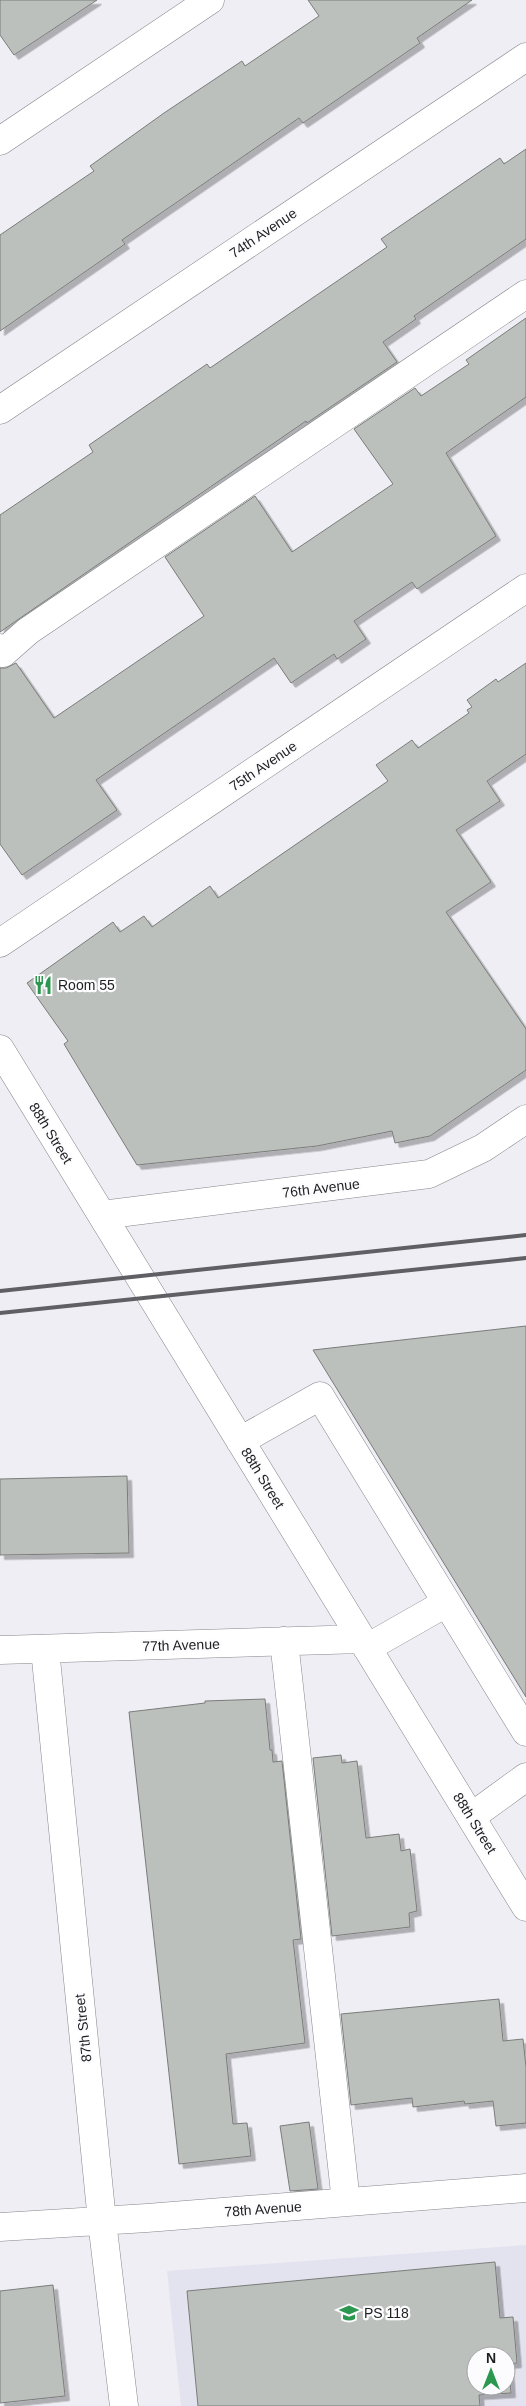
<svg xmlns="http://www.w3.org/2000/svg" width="526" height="2406" font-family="Helvetica,sans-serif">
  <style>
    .built { fill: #e3e2ef; fill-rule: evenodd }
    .building { fill: #bcc0bc; stroke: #797d7a; fill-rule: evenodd; filter: url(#shadow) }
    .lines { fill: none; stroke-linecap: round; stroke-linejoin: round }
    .minor-casing { stroke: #87868b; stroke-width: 29 }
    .minor { stroke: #fff; stroke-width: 28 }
    .rail { stroke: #605f63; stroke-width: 4 }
    .labels { text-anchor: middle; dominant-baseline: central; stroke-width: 4.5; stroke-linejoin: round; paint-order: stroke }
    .street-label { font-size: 14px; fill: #1e1d1f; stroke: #fcfcfe }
    .poi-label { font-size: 14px; fill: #1e1d1f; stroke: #fcfcfe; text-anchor: start }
  </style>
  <defs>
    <filter id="shadow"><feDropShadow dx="4.5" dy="4.5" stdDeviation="0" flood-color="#0004"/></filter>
  </defs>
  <rect width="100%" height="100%" fill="#efeef4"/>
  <path class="built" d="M526,2245V2406H181L167,2271ZM476,2356H506V2386H476Z"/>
  <path class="building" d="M0,0H97L14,55L0,35Z
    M308,0H472L417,38L420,43L303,123L299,118L122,240L125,244L0,331V235L94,171L90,166L164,113L242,61L245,66L319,16Z
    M526,149V239L414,316L416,319L383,342L397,362L307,423L306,421L0,632V515L93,452L89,445L207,364L210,368L387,247L381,239L500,158L504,164Z
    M526,318V397L446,453L496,536L417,589L412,582L354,621L366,639L337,659L334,654L291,683L274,658L96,780L117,810L22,875L0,844V668H6L16,663L54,718L204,616L165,557L255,496L292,552L393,484L354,429L415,388L421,396L469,364L466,360Z
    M526,663V754L487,781L500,801L456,830L491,882L446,912L526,1029V1070L430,1136L395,1143L392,1131L317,1146L137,1165L64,1044L68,1041L27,983L113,922L120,932L144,916L152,927L210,886L218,898L388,781L376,765L412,740L418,748L469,713L467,710L472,707L467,700L496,679L498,682Z
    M526,1326V1697L313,1350Z
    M127,1476L129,1553L0,1555V1479Z
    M265,1699L270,1750H272L273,1762L282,1761L301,1939L293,1940L305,2043L226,2054L233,2124L247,2123L251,2156L179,2164L129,1712L205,1703V1701Z
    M341,1755L342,1763L357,1761L366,1838L399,1834L401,1851L410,1849L417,1911L409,1913L410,1927L332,1936L313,1758Z
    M499,1999L503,2041L523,2039L526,2067V2123L496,2126L493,2101L465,2104L464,2101L413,2107L412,2098L351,2105L341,2014Z
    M309,2122L318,2189L290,2191L280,2126Z
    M495,2262L500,2318L513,2317L517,2363L509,2364L511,2393L479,2395L480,2406H198L187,2291ZM476,2356H506V2386H476Z
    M53,2285L65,2396L0,2403V2291Z"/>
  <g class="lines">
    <g class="minor-casing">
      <path id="minor" d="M0,141L210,0
        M0,410L526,57
        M0,648L3,653L28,631L526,294
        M0,943L526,588
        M0,1049L526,1907
        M102,1215L429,1174L483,1148L526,1119
        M240,1441L320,1396L526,1732
        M284,1641L346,2202
        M367,1648L446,1603
        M45,1649L102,2221L124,2406
        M0,1650L362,1639
        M471,1817L526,1777
        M0,2227L147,2218L526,2188"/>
    </g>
    <use href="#minor" class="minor"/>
    <path class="rail" d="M0,1291L526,1235
      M0,1313L526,1258"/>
  </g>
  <defs>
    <g id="restaurant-bare" transform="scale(1.5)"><path d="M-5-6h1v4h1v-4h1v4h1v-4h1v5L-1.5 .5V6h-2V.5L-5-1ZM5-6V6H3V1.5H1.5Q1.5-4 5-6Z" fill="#2b974f" stroke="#fcfcfe" stroke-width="2.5" paint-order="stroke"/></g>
    <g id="school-bare" transform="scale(1.5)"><path d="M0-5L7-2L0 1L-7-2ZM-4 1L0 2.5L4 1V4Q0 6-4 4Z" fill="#2b974f" stroke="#fcfcfe" stroke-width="2.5" paint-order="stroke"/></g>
  </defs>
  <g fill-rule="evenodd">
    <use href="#restaurant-bare" x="43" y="985"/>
    <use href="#school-bare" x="349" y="2313"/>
  </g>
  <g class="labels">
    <g class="street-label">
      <text transform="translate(263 233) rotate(-34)">74th Avenue</text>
      <text transform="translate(263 766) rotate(-34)">75th Avenue</text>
      <text transform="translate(51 1133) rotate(58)">88th Street</text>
      <text transform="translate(321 1188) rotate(-7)">76th Avenue</text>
      <text transform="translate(263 1478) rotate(58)">88th Street</text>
      <text transform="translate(181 1645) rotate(-2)">77th Avenue</text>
      <text transform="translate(475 1823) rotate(58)">88th Street</text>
      <text transform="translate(83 2028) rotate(-96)">87th Street</text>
      <text transform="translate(263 2209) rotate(-4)">78th Avenue</text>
    </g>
    <g class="poi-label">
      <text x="58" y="985">Room 55</text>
      <text x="364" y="2313">PS 118</text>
    </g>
  </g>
  <g transform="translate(491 2371)"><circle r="24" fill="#fcfcfe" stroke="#a3a3a5"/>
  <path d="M0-4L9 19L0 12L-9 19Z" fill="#2b974f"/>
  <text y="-8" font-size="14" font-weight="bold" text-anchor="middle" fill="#1e1d1f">N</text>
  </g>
</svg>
